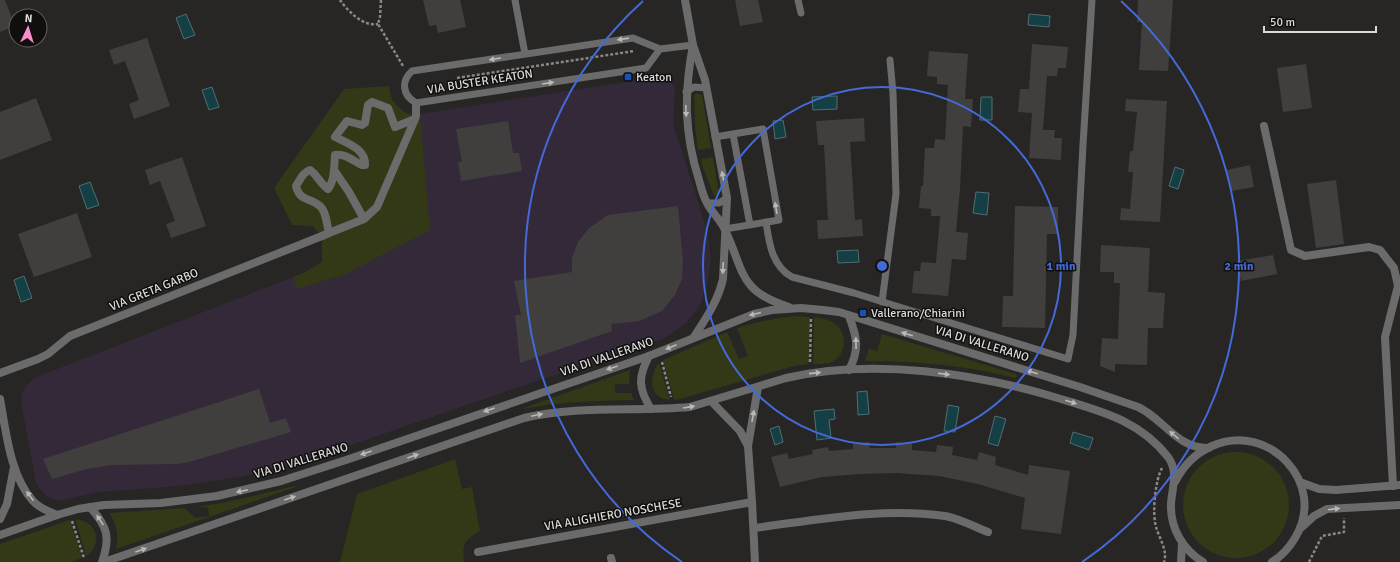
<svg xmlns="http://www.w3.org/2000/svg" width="1400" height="562" font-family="Signika,sans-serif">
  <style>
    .education { fill: #332938 }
    .green { fill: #333816 }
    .water { fill: #143f44; stroke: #506e71 }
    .building { fill: #403f3d }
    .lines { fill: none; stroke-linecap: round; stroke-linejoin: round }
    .path { stroke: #888785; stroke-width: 2.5; stroke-dasharray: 3 2; stroke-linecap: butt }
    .service { stroke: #6c6b6c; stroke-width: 7 }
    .pedestrian { stroke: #6c6b6c; stroke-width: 8 }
    .minor { stroke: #6c6b6c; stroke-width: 8 }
    .tertiary { stroke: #6c6b6c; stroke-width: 8 }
    .oneway { fill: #bab9b8 }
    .ring { fill: none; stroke: #436ad8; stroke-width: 2 }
    .transit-dot { fill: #1a4fb4; stroke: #100f0e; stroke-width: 1.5 }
    .labels { text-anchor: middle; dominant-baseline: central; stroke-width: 3; stroke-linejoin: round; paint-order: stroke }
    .poi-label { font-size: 12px; fill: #dbdbd9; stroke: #100f0e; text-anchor: start }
    .street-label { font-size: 12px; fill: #dbdbd9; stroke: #100f0e }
    .centre { fill: #436ad8; stroke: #100f0e; stroke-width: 2 }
    .ring-label { font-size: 12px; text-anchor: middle; font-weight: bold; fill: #436ad8; stroke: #100f0e; stroke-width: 3; stroke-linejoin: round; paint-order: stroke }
  </style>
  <rect width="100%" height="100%" fill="#272624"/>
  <path class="education" d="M658,77L665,78L671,82L675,88L673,124L707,230L711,258L708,280L700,305L686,323L663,339L513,389L299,463L244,476L187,485L155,488L98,492L59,501L48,497L39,488L36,483L21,402L22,394L25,387L34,378L293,277L298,288L346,274L420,114Z"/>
  <path class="green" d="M389,86C390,91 390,96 392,99C397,108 409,118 420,114L430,230L346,274L297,289L293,277L305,272L322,262V236L312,226L292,225L274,188L344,89Z
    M697,93L702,95L711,148L698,150L695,126L694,96Z
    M713,157L719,194L714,196L703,168L701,159Z
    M796,316L810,317L809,364L794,366L680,399L674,400L663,360L727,332L739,359L748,356L737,328C756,322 776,318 796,316Z
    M814,317C822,318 832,320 838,326C848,337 845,359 829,363C824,364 818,364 813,364Z
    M882,334L1016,374L1017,376L1015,378C965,365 916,361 865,361L869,348L877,351Z
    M659,362L670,400C648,398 649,376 659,362Z
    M630,370L629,384H615V393H631L634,400C597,401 561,401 524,409V408Z
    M1183 505a53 53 0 1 1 106 0a53 53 0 1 1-106 0Z
    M455,459L462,489L472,487L480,531C464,541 462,543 464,562H340L357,494Z
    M295,486L296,487L116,549C119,536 117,524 109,513L185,508L195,518L209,516L208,507H196L227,502Z
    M75,519C80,520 86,521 90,525C100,534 97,549 86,556Z
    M70,520L82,558L71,562H0V544Z"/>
  <path class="water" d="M186,14L195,35L184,39L176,18Z
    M1029,14L1050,16L1049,27L1028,25Z
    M212,87L219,107L209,110L202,90Z
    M837,96V109L813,110L812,97Z
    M981,97H992V120H980Z
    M783,120L786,137L775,139L773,121Z
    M1175,167L1184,170L1178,189L1169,186Z
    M90,182L99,205L87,209L79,186Z
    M976,192L989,193L987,215L973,213Z
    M858,250L859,262L838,263L837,251Z
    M24,276L32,298L21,302L14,280Z
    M867,391L869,414L858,415L857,392Z
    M948,405L959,407L955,432L944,431Z
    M834,409L835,419L829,420L831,438L817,440L814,411Z
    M995,416L1006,419L998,446L988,443Z
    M779,426L783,442L775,445L770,429Z
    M1073,432L1093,438L1089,450L1070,443Z"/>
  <path class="building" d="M0,0H5L15,26L0,32Z
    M423,0H460L466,27L438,33L436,25L429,26Z
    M735,0H758L763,22L740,26Z
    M1138,0H1173L1168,71L1139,70L1142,22H1137Z
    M147,38L170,106L134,119L129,104L139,100L125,61L114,65L109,50Z
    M1032,44L1068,47L1066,68H1058L1057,76H1047L1043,130H1055L1054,138H1062L1061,160L1029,158L1032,113L1018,112L1020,89H1029Z
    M929,51L968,54L965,99H973L971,127L963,126L960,189L956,232L968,233L966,260L952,259L948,296L912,293L914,271H920L921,262L936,263L940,216H931V209L919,208L921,186H923L925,148H934L935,139L945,140L948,85L937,84V77L927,76Z
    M1306,64L1312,108L1283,112L1277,68Z
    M36,98L52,140L0,160V112Z
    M1126,99L1167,101L1160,222L1120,220L1121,208L1130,209L1133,172H1128L1130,151H1133L1137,112L1125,111Z
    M864,118L865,141L850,142L855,220L862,219L863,236L818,239L817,220H828L824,145H818L816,121Z
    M508,121L513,153H519L522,171L461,181L458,162H462L456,129Z
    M182,157L206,226L171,238L166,224L175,221L160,181L150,185L145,170Z
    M1250,165L1254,187L1232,191L1227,170Z
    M1336,180L1344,244L1316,248L1307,184Z
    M678,206L683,262L682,279L675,295L662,311L639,321L611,324L612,331L520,363L515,315H521L514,281L572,272V258L578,242L589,228L608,215Z
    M1015,206L1058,207V234H1047L1045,328L1002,327L1003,296H1013Z
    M77,213L92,257L34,277L18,234Z
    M1101,245L1150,248L1148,292L1165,293L1163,328H1148L1147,365L1115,364V372L1100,366L1102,338L1118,339L1120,283H1114V272H1100Z
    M1273,255L1277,274L1241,281L1237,261Z
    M259,389L270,423L286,418L291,432L189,462L177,464L112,465L87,469L52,479L43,459Z
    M869,442L870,448H896V442L912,443V450L936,452L937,445L953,447L952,455L977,460L979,452L996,457L995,465L1028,475L1029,465L1070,471L1061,534L1021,529L1025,498L978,484L939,476L896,473L860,474L822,477L780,487L771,457L787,453L789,459L813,454L812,450L828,447L829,451L853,449V443Z"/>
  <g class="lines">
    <path class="path" d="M340,0C348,11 363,27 378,24
      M381,0L380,17L378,24L403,66
      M457,78L634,51
      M662,362L671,397
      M810,362L811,319
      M1162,468C1155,481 1152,513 1156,527C1159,538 1168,550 1164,562
      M72,521L84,558
      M1309,562L1322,536L1344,532V518"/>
    <path class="service" d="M515,0L525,54
      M798,0L801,13
      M660,49L646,68L416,103C402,95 401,81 412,71L633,38L660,49L693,45
      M686,92L694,87L706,88
      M733,134L750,225
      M715,137L763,129L779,220L725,229
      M707,203H719L727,198
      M766,222C769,243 772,266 792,277L854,293L1068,359L1073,335L1083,145L1092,0
      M882,302L896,194L893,93L890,60"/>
    <path class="pedestrian" d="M334,170L349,192L364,219
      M329,233L364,219L377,207L415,119
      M322,236L329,233C327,225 326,211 320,206C310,197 300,202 296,186C300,180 303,172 310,170C317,175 320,183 328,189C335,180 334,166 335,155C345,153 353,161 362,165H365C366,149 347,143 335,137L347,121L362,125L365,123L368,105L372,102L388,108L395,127L415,119L416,116V103"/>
    <path class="minor" d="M1264,126L1291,250L1305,256L1369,247L1380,250L1394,268L1398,286L1385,337L1393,486
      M649,356C638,377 638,388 651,409
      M849,370C860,349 857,337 849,316
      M0,373L38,359L48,354L70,336L322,236
      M0,399C6,431 10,476 33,501C39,508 48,511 57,515
      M711,401L740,431L748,446
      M90,507C107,526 111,537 102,562
      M0,519L7,504L14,467
      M754,528C817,520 881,507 945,516C958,518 975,527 988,532
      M478,552L752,502
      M611,558L612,562
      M755,562L752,502L748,446L758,387"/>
    <path class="tertiary" d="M685,0L693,45L705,80L727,198L723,279C718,301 706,318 694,337
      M693,45C684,93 684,133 699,180C701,187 703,196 707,203C712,213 721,220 725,230C745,272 738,291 789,307
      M1175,482C1183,466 1196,453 1212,446C1269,421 1328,484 1295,538C1289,548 1282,556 1272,562
      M1300,482L1319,489L1336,490L1400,485
      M1302,527L1314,516L1327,509L1400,505
      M0,535L57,515L78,509L104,505L161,503L217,496L281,481L346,460L649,356L754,314L772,310L801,308L823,310L839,312L1080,387L1138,407C1164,419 1177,449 1209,448
      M104,562L524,418C579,405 634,412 690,407L786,378C874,358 976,373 1061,399C1103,412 1140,421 1168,457C1179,472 1172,487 1171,504C1170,528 1183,550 1203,562
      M1181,562L1182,543"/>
  </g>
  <defs><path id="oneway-solid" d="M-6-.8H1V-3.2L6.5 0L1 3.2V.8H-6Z"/></defs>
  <g class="oneway">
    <use href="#oneway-solid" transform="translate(623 39) rotate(172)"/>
    <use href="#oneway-solid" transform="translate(495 59) rotate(171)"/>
    <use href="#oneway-solid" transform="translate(548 83) rotate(-9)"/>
    <use href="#oneway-solid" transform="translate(686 111) rotate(88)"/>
    <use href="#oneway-solid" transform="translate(723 177) rotate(-101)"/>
    <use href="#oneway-solid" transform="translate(776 208) rotate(-100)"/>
    <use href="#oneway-solid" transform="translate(723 268) rotate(93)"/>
    <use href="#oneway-solid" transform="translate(755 314) rotate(166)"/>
    <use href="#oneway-solid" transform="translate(907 334) rotate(-163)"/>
    <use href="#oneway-solid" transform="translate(856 343) rotate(-91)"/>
    <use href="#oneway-solid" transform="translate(671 347) rotate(157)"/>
    <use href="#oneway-solid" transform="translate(612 368) rotate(161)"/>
    <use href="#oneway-solid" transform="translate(1032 372) rotate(-163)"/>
    <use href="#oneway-solid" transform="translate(815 373) rotate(-6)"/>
    <use href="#oneway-solid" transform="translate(944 374) rotate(7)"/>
    <use href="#oneway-solid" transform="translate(1071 402) rotate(17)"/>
    <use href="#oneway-solid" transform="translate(689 407) rotate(-9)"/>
    <use href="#oneway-solid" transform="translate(489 410) rotate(161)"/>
    <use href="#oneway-solid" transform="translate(537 415) rotate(-12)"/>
    <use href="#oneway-solid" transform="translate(753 416) rotate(-80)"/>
    <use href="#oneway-solid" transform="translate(1174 435) rotate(-140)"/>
    <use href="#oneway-solid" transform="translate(366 453) rotate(161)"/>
    <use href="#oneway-solid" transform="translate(413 456) rotate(-19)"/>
    <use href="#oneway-solid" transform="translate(242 491) rotate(168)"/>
    <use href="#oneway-solid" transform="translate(30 496) rotate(-126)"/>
    <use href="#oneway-solid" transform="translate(290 498) rotate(-19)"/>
    <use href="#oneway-solid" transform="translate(1334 509) rotate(-7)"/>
    <use href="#oneway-solid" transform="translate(100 520) rotate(-124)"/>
    <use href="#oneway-solid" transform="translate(141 550) rotate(-19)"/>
  </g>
  <g class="ring">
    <circle cx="882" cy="266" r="179"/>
    <path d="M682 562A357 357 0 0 1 643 1M1121 1A357 357 0 0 1 1082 562"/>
  </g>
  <g class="transit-dot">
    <rect x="624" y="73" width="8" height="8" rx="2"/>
    <rect x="859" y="309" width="8" height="8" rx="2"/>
  </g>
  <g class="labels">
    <g class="poi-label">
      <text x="636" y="77">Keaton</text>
      <text x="871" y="313">Vallerano/Chiarini</text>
    </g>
    <g class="street-label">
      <text transform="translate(480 82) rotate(-9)">VIA BUSTER KEATON</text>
      <text transform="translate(154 290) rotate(-22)">VIA GRETA GARBO</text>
      <text transform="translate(982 344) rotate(17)">VIA DI VALLERANO</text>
      <text transform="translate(607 357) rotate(-19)">VIA DI VALLERANO</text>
      <text transform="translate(301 461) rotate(-17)">VIA DI VALLERANO</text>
      <text transform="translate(613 515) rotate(-10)">VIA ALIGHIERO NOSCHESE</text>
    </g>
  </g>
  <circle cx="882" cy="266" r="6" class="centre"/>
  <g class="ring-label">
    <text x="1061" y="270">1 min</text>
    <text x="1239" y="270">2 min</text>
  </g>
  <g transform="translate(28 28) rotate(4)"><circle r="19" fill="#100f0e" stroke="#61615f"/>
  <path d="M0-3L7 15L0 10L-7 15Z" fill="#f98fc9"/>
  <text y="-6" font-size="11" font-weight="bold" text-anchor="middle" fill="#dbdbd9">N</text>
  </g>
  <path d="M1264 26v6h112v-6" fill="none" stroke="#dbdbd9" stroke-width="2"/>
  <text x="1270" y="26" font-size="12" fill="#dbdbd9" stroke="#100f0e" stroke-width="3" paint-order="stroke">50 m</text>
</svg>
